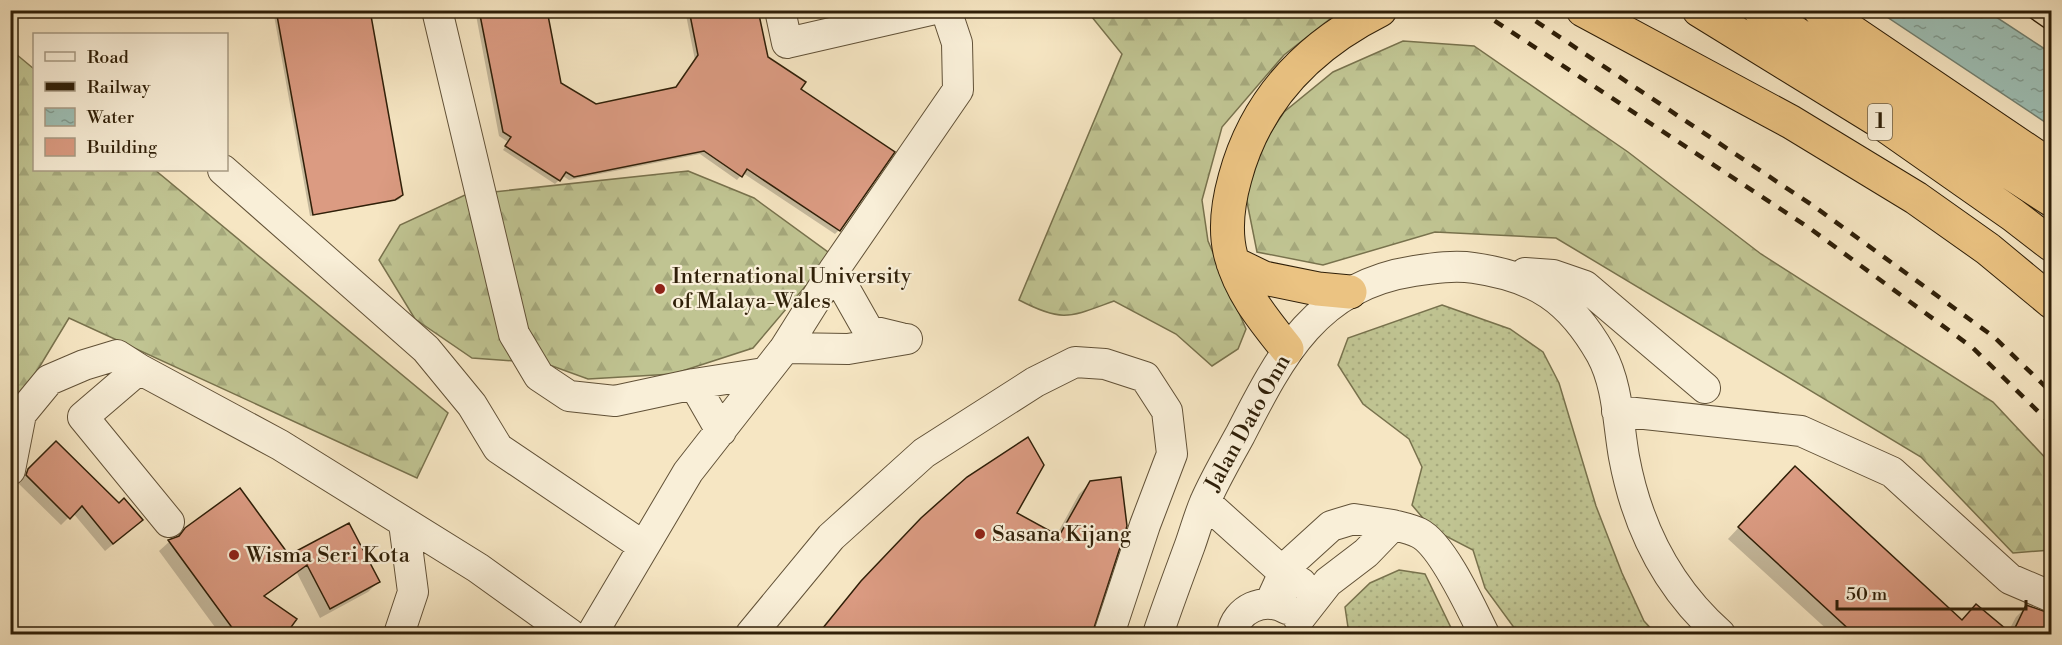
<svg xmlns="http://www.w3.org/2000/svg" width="2062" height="645" font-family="'Libre Bodoni',serif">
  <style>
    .grass { fill: url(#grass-dots); stroke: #78724d; stroke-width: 1.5 }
    .forest { fill: url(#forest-firs); stroke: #78724d; stroke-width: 1.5 }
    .water { fill: url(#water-ripples); stroke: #717f70; stroke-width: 1.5 }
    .shadow { fill: #0003 }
    .building { fill: #db9b82; stroke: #2f1f08; stroke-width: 1.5 }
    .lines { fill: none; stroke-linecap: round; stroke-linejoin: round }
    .minor-casing { stroke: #615137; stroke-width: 32 }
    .highway-casing { stroke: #2f1f08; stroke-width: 35 }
    .minor { stroke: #f9efd8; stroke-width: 30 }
    .highway { stroke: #ebc382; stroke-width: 33 }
    .tram { stroke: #2f1f08; stroke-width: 1.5 }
    .rail { stroke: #2f1f08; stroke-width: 4.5; stroke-dasharray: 10 10; stroke-linecap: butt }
    .poi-dot { fill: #8f2418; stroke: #f9efd8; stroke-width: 2 }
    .labels { text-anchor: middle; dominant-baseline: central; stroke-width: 4.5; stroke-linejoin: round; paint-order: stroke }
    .shield { fill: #f9efd8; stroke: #6c5d46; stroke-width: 1.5 }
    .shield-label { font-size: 21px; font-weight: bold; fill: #2f1f08 }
    .poi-label { font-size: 22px; fill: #2f1f08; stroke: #f9efd8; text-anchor: start }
    .street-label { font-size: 22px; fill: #2f1f08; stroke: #f9efd8 }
  </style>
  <defs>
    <pattern id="grass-dots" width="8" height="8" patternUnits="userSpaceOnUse" patternTransform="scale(1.5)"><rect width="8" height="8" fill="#c0c492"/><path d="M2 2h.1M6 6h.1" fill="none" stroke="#a5a87c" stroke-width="1.8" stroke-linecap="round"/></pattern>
    <pattern id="forest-firs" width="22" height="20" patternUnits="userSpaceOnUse" patternTransform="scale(1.5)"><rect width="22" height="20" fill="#c0c492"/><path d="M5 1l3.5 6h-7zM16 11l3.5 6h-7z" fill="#a5a87c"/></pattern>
    <pattern id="water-ripples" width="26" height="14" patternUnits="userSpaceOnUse" patternTransform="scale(1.5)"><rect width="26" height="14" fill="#9dbfb5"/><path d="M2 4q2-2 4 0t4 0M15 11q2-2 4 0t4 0" fill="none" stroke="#809b91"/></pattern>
  </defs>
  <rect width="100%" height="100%" fill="#f6e6c3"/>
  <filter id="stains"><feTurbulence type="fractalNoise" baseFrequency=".00333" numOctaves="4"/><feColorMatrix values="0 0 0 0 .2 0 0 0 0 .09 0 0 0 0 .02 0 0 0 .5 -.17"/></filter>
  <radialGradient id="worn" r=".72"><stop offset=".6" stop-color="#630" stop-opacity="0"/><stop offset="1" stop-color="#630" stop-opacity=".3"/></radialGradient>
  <path class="grass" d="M1442,305L1510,329L1543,352L1559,383L1596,506L1622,573L1644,621L1656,634H1522L1515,629L1485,588L1473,550L1432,529L1412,505L1422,467L1409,439L1363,404L1338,365L1348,338Z
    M1399,570L1425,574L1454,634H1349L1345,607L1370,583Z"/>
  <path class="forest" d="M1087,11H1340L1284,55L1222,127L1202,200L1208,241L1246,329L1238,349L1212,366L1176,334L1114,301C1070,317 1063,323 1019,300L1122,54Z
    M1403,41L1474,46L1628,152L1761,254L1993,402L2051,464V550L2013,553L1921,457L1556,238L1435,232L1323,265L1257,252L1246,197L1254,157L1284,112L1333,72Z
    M10,49L34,69V170H155L448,413L417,478L69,318L11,414Z
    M688,171L754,198L832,255L753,348L673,374L588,379L544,363L472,358L415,319L379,260L400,225L465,195Z"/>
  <path class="water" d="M1878,11H1987L2051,53V126Z"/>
  <path class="shadow" d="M273,10H368L401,190V198L398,200L310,216Z
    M475,10H546L560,84L596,105L675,89L695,60L685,10H756L767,58L799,90L839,230L835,234L743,173L737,180L700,154L569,180L563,176L555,184L503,150L508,142L499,136Z
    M56,443L119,505L133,528L105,551L73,513L61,525L19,484L20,478Z
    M1784,479L1962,621L2008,632L2016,617L2027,606L2051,615L2052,634H1832L1728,539Z
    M1091,482V634H818L851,594L1015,513L1056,536L1079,494Z
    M169,542L289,557L378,582L368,592L320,618L297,573L263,597L297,634H220L159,551Z"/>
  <path class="building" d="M276,10H370L403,195L395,200L313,215Z
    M479,10H547L561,83L596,104L676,87L698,55L689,10H758L768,57L806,82L801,89L895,152L840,231L747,169L742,177L704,151L574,177L566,172L560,181L505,146L511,137L503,132Z
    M1028,437L1044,465L1017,513L1059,536L1090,481L1121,477L1127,526L1092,634H818L861,581L921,518L967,477Z
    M56,441L119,503L124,498L143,520L113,544L82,506L70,519L26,475L28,469Z
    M1795,466L1962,620L1976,604L2012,634L2026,605L2052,614V634H1854L1738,527Z
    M240,488L289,555L349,523L380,582L330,609L307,565L264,596L297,619L289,630L281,634H241L233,629L168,540L179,536L185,528Z"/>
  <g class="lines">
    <g class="minor-casing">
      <path id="minor" d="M437,10L514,334L539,376L569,396L615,401L694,384L764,373
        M780,10L787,43L931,10
        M223,170L426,349L472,405L498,448L643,546
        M834,270L868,330L901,338
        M1525,273L1553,275L1585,286L1705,388
        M785,348L848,349L907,339
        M139,369L83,417L169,522
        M694,384L721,431
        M1617,411L1801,431L1892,472L2010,579L2052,597
        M10,470L21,414L49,380L84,365L117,355L139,369L280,445L478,568L570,634
        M1205,502L1284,573L1301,583
        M1393,525C1401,527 1411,529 1419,533C1443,545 1472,610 1484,634
        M1270,603L1287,566L1331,526L1354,519L1393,525L1366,553L1328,582L1299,619
        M399,634L413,592L404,523
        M592,634L688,472L785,348L834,270L958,90L957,43L946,10
        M751,634L831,537L924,453L1035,382L1075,362L1105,364L1145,377L1167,411L1172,454L1145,525L1109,634
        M1158,634C1168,604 1179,575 1190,545C1195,531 1199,516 1205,502C1215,479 1228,457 1240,435C1281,355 1316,286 1414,271C1434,268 1455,265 1474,268C1536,277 1570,299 1601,354C1618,385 1618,423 1624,457C1637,527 1667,587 1720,634
        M1232,634C1236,609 1264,596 1287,609"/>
    </g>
    <g class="highway-casing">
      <path id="highway" d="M1583,10L1791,122L1916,198L1988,249L2052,302
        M1699,10L1876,119L2013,215L2052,245
        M1760,10L2052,200
        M1820,10L2052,167
        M1233,263L1264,278L1318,289L1350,292
        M1287,349C1264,320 1241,293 1231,256C1224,230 1228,203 1235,178C1256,100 1308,46 1380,10"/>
    </g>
    <use href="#minor" class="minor"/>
    <use href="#highway" class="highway"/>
    <path class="tram" d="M2019,10L2052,33
      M2051,10L2052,11"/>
    <path class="rail" d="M1478,10L1808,227L1973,348L2052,425
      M1519,10L1815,207L1994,337L2052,393"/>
  </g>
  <g class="poi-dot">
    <circle cx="660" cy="289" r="6"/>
    <circle cx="980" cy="534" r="6"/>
    <circle cx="234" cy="555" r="6"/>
  </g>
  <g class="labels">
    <rect class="shield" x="1868" y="104" width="24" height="36" rx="4.5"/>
    <g class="shield-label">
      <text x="1880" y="122">1</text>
    </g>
    <g class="poi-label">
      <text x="672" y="276">International University<tspan x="672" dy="25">of Malaya-Wales</tspan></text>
      <text x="992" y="534">Sasana Kijang</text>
      <text x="246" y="555">Wisma Seri Kota</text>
    </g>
    <g class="street-label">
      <text transform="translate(1248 423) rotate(-61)">Jalan Dato Onn</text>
    </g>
  </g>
  <rect width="2062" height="645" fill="none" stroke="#f6e6c3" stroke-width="36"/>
  <rect x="12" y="12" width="2038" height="621" fill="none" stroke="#2f1f08" stroke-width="3"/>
  <rect x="18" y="18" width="2026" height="609" fill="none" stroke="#2f1f08" stroke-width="1.5"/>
  <rect x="33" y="33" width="195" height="138" fill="#f9efd8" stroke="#a89c85" stroke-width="1.5"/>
  <rect x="45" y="52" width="30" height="9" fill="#f9efd8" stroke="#a89c85" stroke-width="1.5"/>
  <text x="87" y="63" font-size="18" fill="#2f1f08">Road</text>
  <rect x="45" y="82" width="30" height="9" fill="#2f1f08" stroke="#a89c85" stroke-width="1.5"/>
  <text x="87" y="93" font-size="18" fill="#2f1f08">Railway</text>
  <rect x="45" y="108" width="30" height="18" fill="url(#water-ripples)" stroke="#a89c85" stroke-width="1.5"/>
  <text x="87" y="123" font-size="18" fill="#2f1f08">Water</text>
  <rect x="45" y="138" width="30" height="18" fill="#db9b82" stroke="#a89c85" stroke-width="1.5"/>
  <text x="87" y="153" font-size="18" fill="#2f1f08">Building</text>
  <path d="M1837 600v9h189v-9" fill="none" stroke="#2f1f08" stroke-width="3"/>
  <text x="1846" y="600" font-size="18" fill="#2f1f08" stroke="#f9efd8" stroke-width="4.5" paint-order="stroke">50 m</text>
  <rect width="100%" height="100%" filter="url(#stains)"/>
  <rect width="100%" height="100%" fill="url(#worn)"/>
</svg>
